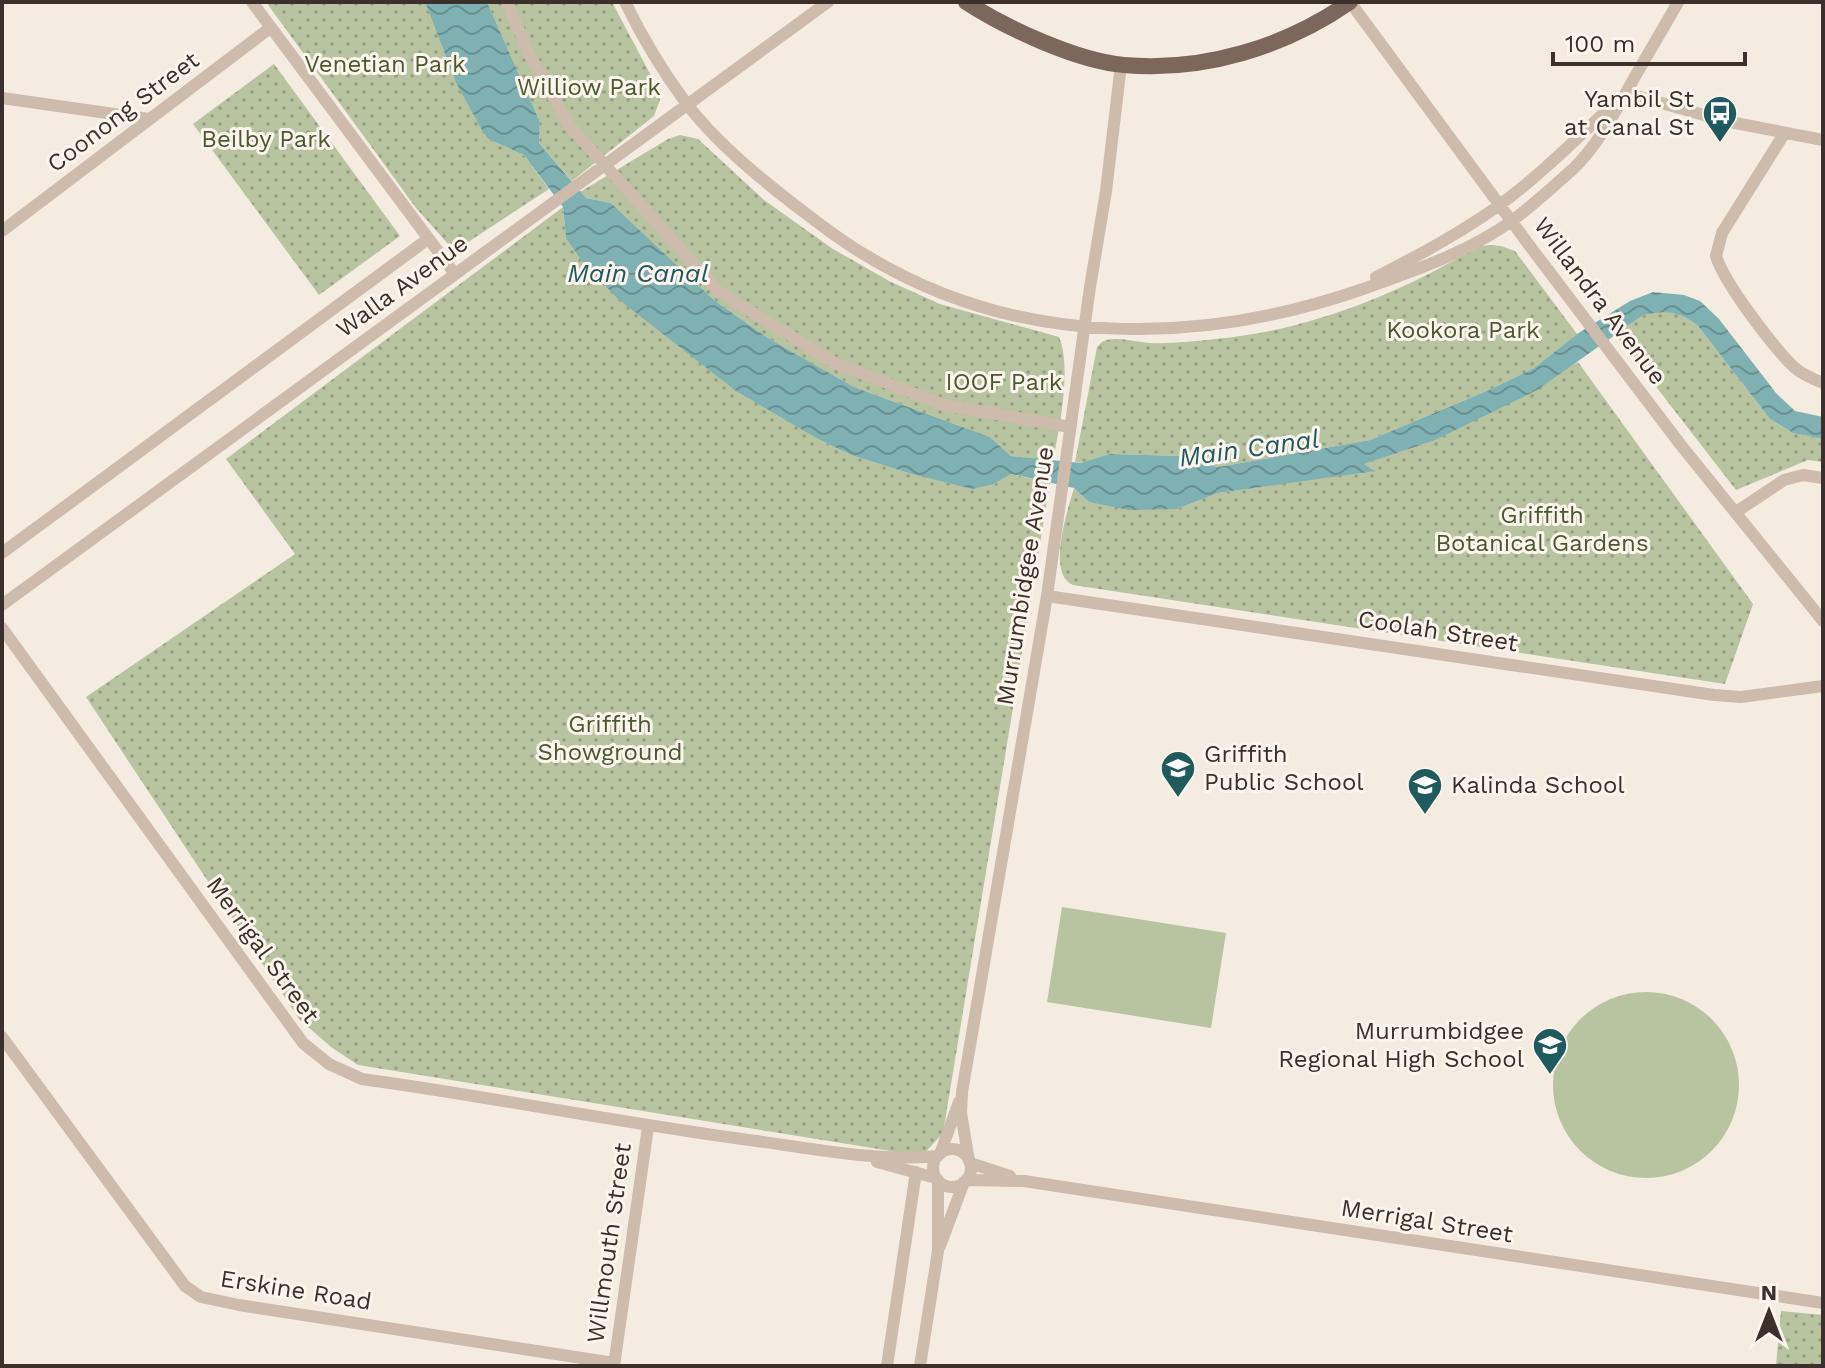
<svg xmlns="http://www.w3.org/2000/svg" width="1825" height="1368" font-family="'Work Sans',sans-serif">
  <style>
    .grass { fill: #b8c4a0 }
    .park { fill: url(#park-dots) }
    .water { fill: url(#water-waves) }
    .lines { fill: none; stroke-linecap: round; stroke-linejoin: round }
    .minor { stroke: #cdbbac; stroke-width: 12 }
    .major { stroke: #7d675c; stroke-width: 16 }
    .labels { text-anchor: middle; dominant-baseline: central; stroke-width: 6; stroke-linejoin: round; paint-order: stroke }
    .park-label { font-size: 24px; fill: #4a5a2e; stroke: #fbf5ee }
    .poi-label { font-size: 24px; fill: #3b302b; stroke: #fbf5ee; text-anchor: end }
    .street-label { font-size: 24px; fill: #3b302b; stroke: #fbf5ee }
    .water-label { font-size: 26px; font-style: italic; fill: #1f5a5e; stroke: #fbf5ee }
  </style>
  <defs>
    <pattern id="park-dots" width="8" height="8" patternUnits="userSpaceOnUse" patternTransform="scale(2)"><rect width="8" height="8" fill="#b8c4a0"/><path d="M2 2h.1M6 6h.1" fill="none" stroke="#97a083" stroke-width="1.8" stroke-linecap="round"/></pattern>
    <pattern id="water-waves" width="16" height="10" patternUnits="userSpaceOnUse" patternTransform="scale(2)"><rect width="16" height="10" fill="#7fb0b2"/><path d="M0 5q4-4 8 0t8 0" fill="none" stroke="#699091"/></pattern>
  </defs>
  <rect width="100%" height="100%" fill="#f4ebe1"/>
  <path class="grass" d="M1062,907L1226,933L1211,1028L1047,1002Z
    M1553 1085a93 93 0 1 1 186 0a93 93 0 1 1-186 0Z"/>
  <path class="park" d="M266,2H425L456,83L488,139L524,155L549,189L462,246L449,245L416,208Z
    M487,2H612L657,87L660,100L654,116L572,181L539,143L540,122Z
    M274,64L400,236L319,295L193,124Z
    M680,135L698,139L764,200L833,249L891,282L940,304L1059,337C1072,367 1059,430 1053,461L1011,456L990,437L854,387L768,338L714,300L611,203L586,198L580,192L668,139Z
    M563,207L566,238L820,440L851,455L905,472L994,484L1011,474L1050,483L943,1133L922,1156L358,1065L331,1047L299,1019L86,697L295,554L226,459Z
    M1490,245L1501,246L1515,251L1577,334L1534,368L1489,390L1370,440L1218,467L1182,456L1110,454L1085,463L1075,462L1097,347C1100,344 1102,341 1107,340C1119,337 1136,342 1149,343C1171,344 1194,341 1216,339C1308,331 1401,293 1479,246Z
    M1656,311C1674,312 1685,315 1698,326L1770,419L1793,433L1823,439V462L1808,460L1736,490L1616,335L1642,316Z
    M1578,362L1753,604L1725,684L1073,585C1046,574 1068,509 1074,488L1089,502L1177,509L1218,493L1374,470L1363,464L1433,441Z
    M1781,1311L1823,1315V1366H1776Z"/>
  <path class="water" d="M425,2H487L540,122L539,143L586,198L611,203L714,300L768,338L854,387L990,437L1011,456L1081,463L1110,454L1182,456L1218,467L1370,440L1489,390L1534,368L1577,334L1630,301L1653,292L1684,295L1700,301L1719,319L1776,393L1795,411L1823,417V439L1793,433L1770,419L1698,326C1681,312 1664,309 1642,316L1537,390L1433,441L1364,464L1375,471L1218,493L1177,509L1129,510L1089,502L1074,488L1011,474L994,484L972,489L905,472L851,455L820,440L736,391L617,298L582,261L566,238L563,207L524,155L488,139L482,130L456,83Z"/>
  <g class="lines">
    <path class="minor" d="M252,2L455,274
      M507,2L529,54L569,125L718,291L835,363L944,405L1070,427
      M625,2C642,37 663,72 686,103C715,141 755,174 792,203C816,221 840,241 867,256C1019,348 1199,346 1363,289C1413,271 1469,252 1513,220C1533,205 1554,186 1573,169C1598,145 1615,112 1632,82C1647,55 1663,29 1678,2
      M1350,2L1529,245L1680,444L1823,621
      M1626,93L1725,121L1823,140
      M2,98L149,119
      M1784,134L1722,233L1716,256C1724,283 1774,348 1795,368C1803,375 1813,379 1823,383
      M2,231L270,28
      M1376,277C1418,256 1459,234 1498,206C1541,175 1579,136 1618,100
      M1736,512L1784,480L1803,475L1823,478
      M2,553L428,239
      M1047,596L1714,695L1741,697L1823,686
      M2,605L828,2
      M2,628L303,1043L329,1064L362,1079C494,1097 625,1124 757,1141C816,1149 878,1162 938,1156
      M2,1037L185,1286L201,1297L239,1305L614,1363
      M933 1168a19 19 0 1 1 38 0a19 19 0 1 1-38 0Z
      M940,1154L959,1102
      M969,1161L961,1113L962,1092L1047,596L1090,287L1106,191L1121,65
      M877,1162L936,1178
      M970,1163L1010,1176
      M966,1180L1024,1181L1823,1303
      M940,1246L964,1182
      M614,1366L648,1127
      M887,1366L916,1172
      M920,1366L938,1251V1180"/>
    <path class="major" d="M966,2C1006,28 1077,61 1124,65C1204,72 1285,47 1350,2"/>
  </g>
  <defs>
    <g id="bus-pin" transform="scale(1.8)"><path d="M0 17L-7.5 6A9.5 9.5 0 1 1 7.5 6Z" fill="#1f5a5e" stroke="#fbf5ee"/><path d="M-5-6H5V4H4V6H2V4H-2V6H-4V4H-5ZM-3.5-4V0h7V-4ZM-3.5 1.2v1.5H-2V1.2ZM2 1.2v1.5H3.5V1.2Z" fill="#fff"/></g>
    <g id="school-pin" transform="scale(1.8)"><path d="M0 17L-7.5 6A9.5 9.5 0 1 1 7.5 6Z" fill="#1f5a5e" stroke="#fbf5ee"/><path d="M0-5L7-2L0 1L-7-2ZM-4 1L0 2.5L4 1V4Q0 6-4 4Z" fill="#fff"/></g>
  </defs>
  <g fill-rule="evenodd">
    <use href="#bus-pin" x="1720" y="113"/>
    <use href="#school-pin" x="1178" y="768"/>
    <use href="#school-pin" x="1425" y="785"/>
    <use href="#school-pin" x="1550" y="1045"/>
  </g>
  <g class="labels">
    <g class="park-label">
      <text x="385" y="64">Venetian Park</text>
      <text x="589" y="87">Williow Park</text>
      <text x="266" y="139">Beilby Park</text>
      <text x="1463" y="330">Kookora Park</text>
      <text x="1004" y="382">IOOF Park</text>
      <text x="1542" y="515">Griffith<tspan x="1542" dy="28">Botanical Gardens</tspan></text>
      <text x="610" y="724">Griffith<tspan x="610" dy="28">Showground</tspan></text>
    </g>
    <g class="poi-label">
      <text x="1694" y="99">Yambil St<tspan x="1694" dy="28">at Canal St</tspan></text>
      <text x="1204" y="754" text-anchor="start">Griffith<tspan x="1204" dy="28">Public School</tspan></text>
      <text x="1451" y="785" text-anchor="start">Kalinda School</text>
      <text x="1524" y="1031">Murrumbidgee<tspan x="1524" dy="28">Regional High School</tspan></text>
    </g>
    <g class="street-label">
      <text transform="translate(123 112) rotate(-37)">Coonong Street</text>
      <text transform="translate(402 286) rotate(-36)">Walla Avenue</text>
      <text transform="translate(1600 301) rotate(53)">Willandra Avenue</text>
      <text transform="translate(1025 576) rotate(-81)">Murrumbidgee Avenue</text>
      <text transform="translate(1438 631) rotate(9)">Coolah Street</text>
      <text transform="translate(263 950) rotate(54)">Merrigal Street</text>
      <text transform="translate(1427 1221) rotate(9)">Merrigal Street</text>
      <text transform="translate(609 1243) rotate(-82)">Willmouth Street</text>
      <text transform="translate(296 1290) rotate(9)">Erskine Road</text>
    </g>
    <g class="water-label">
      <text x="638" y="273">Main Canal</text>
      <text transform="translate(1249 448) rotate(-8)">Main Canal</text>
    </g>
  </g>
  <rect width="1825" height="1368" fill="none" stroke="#3b302b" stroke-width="8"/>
  <g transform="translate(1769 1312)" stroke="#fbf5ee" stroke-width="6" paint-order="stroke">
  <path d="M0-6L14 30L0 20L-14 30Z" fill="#3b302b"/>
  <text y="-12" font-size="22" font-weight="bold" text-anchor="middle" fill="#3b302b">N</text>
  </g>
  <path d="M1553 52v12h192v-12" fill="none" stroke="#3b302b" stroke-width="4"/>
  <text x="1565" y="52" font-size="24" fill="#3b302b" stroke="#fbf5ee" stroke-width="6" paint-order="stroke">100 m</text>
</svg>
